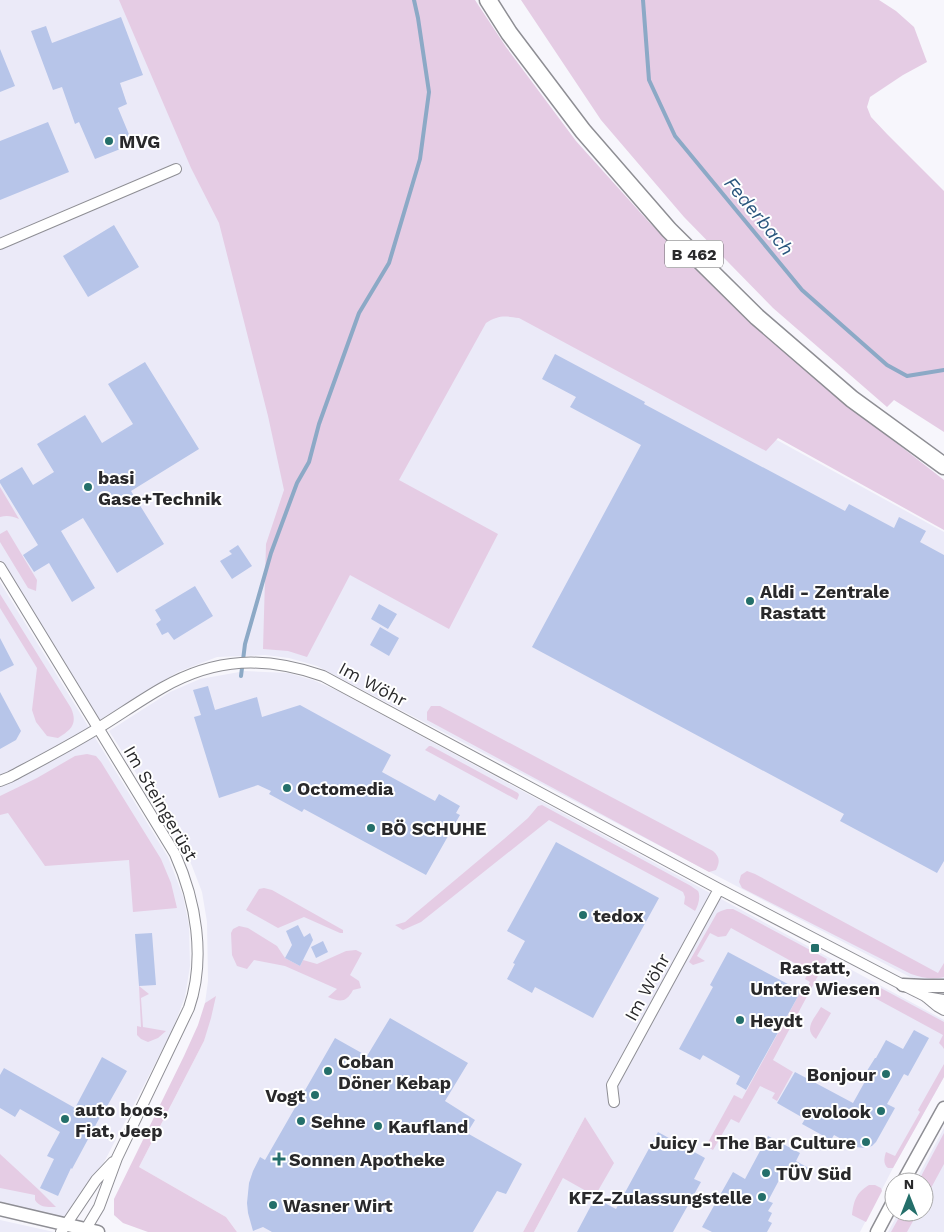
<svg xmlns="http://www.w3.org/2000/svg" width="944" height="1232" font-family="'Work Sans',sans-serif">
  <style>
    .built { fill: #ebeaf8 }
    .green { fill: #e5cce4 }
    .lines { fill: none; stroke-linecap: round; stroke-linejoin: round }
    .stream { stroke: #8ca9c6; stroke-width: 4 }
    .building { fill: #b7c5e9 }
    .minor-casing { stroke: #8e8e94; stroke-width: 12 }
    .tertiary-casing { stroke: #8e8e94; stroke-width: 15 }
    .primary-casing { stroke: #8e8e94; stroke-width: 19 }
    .minor { stroke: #fff; stroke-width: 10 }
    .tertiary { stroke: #fff; stroke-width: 12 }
    .primary { stroke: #fff; stroke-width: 16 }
    .poi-dot { fill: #246f6a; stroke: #fff; stroke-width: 2 }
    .labels { text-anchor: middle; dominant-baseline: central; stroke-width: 4; stroke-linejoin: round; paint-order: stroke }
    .shield { fill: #fff; stroke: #69696b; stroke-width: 1 }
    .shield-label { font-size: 16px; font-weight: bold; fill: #29292b }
    .poi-label { font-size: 18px; font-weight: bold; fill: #29292b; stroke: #fff; text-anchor: start }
    .street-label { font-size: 18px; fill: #29292b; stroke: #fff }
    .water-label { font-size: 19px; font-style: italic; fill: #2a567e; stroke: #fff }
  </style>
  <rect width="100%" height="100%" fill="#f7f6fc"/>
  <path class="built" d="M0,0H143L619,353L944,532V982L930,983L910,977L317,666L289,658L265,655L217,657L178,672L98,721L0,560Z
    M0,582L168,857L183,896L189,926L190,966L185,997L172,1031L72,1224L0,1209Z
    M245,671L288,673L313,680L338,691L944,1020V1077L893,1168L860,1232H534L563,1178L585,1117L523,1232H237L226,1217L139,1167L204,1041L215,997L205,1003L208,981L207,922L202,892L192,866L183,846L109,731L170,692L200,679Z
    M944,1128V1232H888L899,1212H924V1182H915Z
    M0,1220L54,1232H0Z"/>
  <path class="green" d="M119,0H475L506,47L576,141L648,221L746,319L831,392L944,480V530L778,438L766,451L519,318C504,316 499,315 486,323L399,480L498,534L449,629L350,575L307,657L288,651L263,649L266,544L284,490L268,416L219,223L191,168Z
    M521,0H879L896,11L914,27L927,62L903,75L870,97L867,107L871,117L887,134L944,191V432L894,400L887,407L773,308L684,217L601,120Z
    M0,487L19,519C12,516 7,515 0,517Z
    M7,530L37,580L36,591L28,588L0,542V534Z
    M0,594L71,708C78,724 71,730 58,738L47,736L36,722L32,710L37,668L0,608Z
    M431,706H440L713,851C720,857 720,862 716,870L709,872L427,720V712Z
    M429,746H431L518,793L519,795L517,800L425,750Z
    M87,754L96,756L101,762L161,859L171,883L177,908L133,912L129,860L45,866L8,813L0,815V796L37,778L75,756Z
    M542,805L691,886C693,888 696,889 698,891C701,897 698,906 695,911L684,904L685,897L683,892L549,820L421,922L403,930L395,925L405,922L504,839L528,818L538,806Z
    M747,871L755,874L938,973L944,963V977C932,980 923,978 911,974L742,888L739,882L741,875Z
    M264,888L272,890L343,930V933H340L304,917L278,928L246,910L259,889Z
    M727,909H733L739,912L827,959L773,1060L793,1072L777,1101L772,1098L775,1093L760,1086L739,1123L731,1119L713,1150L706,1146L734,1095L742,1099L801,991L804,993L810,982L805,979L809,971L731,928L726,936L718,937L710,933L697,956L705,961L693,965L689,962L717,913L721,911Z
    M239,926L248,928L277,946L285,958L300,966L303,960L317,964L346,951L356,950L362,953L350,975L359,981L361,988L353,990C346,1003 340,1002 328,997L337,989L285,966L254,960L247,969L237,966L232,955L231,933L233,929Z
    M139,986L149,994L141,998L143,1027L166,1031L158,1038L148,1042L141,1039L137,1035V1026L141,1027Z
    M877,986L944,1022V1049L942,1046L939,1043L943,1035L873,997L871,991L872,989Z
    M216,996L211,1018L204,1041L139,1167L226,1217L237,1232H148L123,1223L114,1215V1199L184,1056L198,1025L205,1003Z
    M821,1007L831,1013L816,1039C803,1029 814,1019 821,1007Z
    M944,1064V1077L893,1168H888C883,1164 884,1158 886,1152L895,1156L920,1112L918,1110Z
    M585,1117L614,1163L595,1196L563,1178L534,1232H523Z
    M944,1133V1164L924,1201V1182H918Z
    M0,1154L39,1190L56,1207C48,1207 40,1208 35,1200V1195L0,1188Z
    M869,1185H875L881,1188L882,1191L866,1222L852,1215C854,1200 856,1193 869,1185Z
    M902,1212H918L907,1232H891Z"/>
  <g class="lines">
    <path class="stream" d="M643,0L649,80L675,136L802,290L887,365L907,376L944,370
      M241,676L245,644L271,553L297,483L309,462L319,424L359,313L389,263L420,159L429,92L418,18L414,0"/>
  </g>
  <path class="building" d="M121,17L143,75L120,83L127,104L118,108L133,144L95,159L79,122L75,124L62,87L53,90L31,31L46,26L52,43Z
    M0,49L15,86L0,92Z
    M48,122L69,172L0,200V141Z
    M114,225L139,267L88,297L63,256Z
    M555,354L645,402L644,404L845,511L849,504L894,528L899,517L926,531L920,542L944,555V861L937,873L840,821L844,814L532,647L641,445L570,407L576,397L542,379Z
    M145,362L199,449L131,491L164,544L117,573L83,518L61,531L95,588L72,602L49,563L34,572L23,555L38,545L0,483V480L22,467L33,485L54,472L37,444L85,415L102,443L133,424L108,384Z
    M238,545L252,566L232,579L220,561L232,554L229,551Z
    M195,586L213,616L174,640L168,632L162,635L156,624L161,620L155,610Z
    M379,604L397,614L388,629L371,619Z
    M380,627L399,638L389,656L370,645Z
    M0,638L14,665L0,672Z
    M208,686L215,710L257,697L262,717L300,705L391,755L382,772L435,801L439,794L460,806L456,813L460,815L426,875L304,809L302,812L269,794L271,791L258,785L219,798L194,717L201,715L193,690Z
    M0,692L21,731L16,740L0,749Z
    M556,842L659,898L593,1018L535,987L532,993L507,979L515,964L513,963L525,941L507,931Z
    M298,925L304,937L310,933L313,940L300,966L285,958L292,945L286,931Z
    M152,933L156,985L139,986L135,934Z
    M323,941L328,952L316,958L311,947Z
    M728,952L801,991L746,1090L736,1084L740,1076L703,1055L700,1060L679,1049L713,987L710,985Z
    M390,1018L468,1063L445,1101L475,1120L467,1133L522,1164L506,1194L497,1191L473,1232H272L263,1227L253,1231L248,1213L247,1203L249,1183L253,1171L260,1157L265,1160L335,1038L367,1056Z
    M914,1030L929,1038L908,1076L904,1074L887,1104L895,1108L876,1142L872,1146L864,1148L856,1147L834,1135L831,1140L802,1124L805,1119L777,1103L795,1072L853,1103L868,1076L865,1074L875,1058H876L886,1040L903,1049Z
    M102,1057L127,1071L101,1117H100L72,1169L71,1168L58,1196L40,1188L54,1159L47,1156L60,1132L20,1109L15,1117L0,1108V1075L4,1068L75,1108Z
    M658,1132L705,1158L694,1179L701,1182L673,1232H577L595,1198L616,1209Z
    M768,1136L800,1153L796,1161L812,1170L808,1178L786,1167L768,1201L773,1203L768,1211L772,1213L768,1221L772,1223L767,1232H712L702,1227L733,1172L745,1179Z"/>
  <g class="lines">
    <g class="minor-casing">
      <path id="minor" d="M0,244L176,169
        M0,567L175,854C196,901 206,958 189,1008L117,1158L99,1207L84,1232
        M0,781L10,777C40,761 71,745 100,727C121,714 141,700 162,688C216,657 265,656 323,676L719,889L903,985L925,996L937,1006L944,1010
        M926,997L944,1000
        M614,1102L612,1085L719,889
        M61,1232L96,1180L113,1162"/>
    </g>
    <g class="tertiary-casing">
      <path id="tertiary" d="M903,985L924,986H944
        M903,1182L944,1108
        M0,1209L98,1232
        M877,1232L894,1200"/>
    </g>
    <g class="primary-casing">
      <path id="primary" d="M488,0L509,33L583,131L669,230L757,317L852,399L944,466"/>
    </g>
    <use href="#minor" class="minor"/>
    <use href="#tertiary" class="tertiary"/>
    <use href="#primary" class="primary"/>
  </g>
  <g class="poi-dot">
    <circle cx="109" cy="141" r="5"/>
    <circle cx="88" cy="487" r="5"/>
    <circle cx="750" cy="601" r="5"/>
    <circle cx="287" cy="788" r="5"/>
    <circle cx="371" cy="828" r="5"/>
    <circle cx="583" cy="915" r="5"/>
    <rect x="810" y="943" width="10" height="10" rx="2.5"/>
    <circle cx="740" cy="1020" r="5"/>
    <circle cx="328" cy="1071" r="5"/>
    <circle cx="886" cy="1074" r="5"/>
    <circle cx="315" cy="1095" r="5"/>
    <circle cx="881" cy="1111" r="5"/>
    <circle cx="65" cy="1119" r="5"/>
    <circle cx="301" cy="1121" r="5"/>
    <circle cx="378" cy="1126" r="5"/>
    <circle cx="866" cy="1142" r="5"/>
    <path d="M276.5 1151.5h5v5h5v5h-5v5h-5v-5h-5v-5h5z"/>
    <circle cx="766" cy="1173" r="5"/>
    <circle cx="762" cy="1197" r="5"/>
    <circle cx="273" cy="1205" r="5"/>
  </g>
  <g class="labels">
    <rect class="shield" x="665" y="240.5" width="58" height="27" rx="4"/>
    <g class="shield-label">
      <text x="694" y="254">B 462</text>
    </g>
    <g class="poi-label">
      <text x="119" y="141">MVG</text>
      <text x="98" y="477">basi<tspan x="98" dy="21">Gase+Technik</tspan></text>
      <text x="760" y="591">Aldi - Zentrale<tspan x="760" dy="21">Rastatt</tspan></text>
      <text x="297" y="788">Octomedia</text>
      <text x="381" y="828">BÖ SCHUHE</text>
      <text x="593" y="915">tedox</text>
      <text x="815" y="967" text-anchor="middle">Rastatt,<tspan x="815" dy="21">Untere Wiesen</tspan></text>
      <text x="750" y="1020">Heydt</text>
      <text x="338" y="1061">Coban<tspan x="338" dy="21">Döner Kebap</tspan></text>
      <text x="876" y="1074" text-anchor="end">Bonjour</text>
      <text x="305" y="1095" text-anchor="end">Vogt</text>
      <text x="75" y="1109">auto boos,<tspan x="75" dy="21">Fiat, Jeep</tspan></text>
      <text x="871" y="1111" text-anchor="end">evolook</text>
      <text x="311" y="1121">Sehne</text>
      <text x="388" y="1126">Kaufland</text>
      <text x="856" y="1142" text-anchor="end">Juicy - The Bar Culture</text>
      <text x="289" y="1159">Sonnen Apotheke</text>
      <text x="776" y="1173">TÜV Süd</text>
      <text x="752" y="1197" text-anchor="end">KFZ-Zulassungstelle</text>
      <text x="283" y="1205">Wasner Wirt</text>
    </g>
    <g class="street-label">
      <text transform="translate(373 684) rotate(28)">Im Wöhr</text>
      <text transform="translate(161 803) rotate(60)">Im Steingerüst</text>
      <text transform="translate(647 987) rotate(-61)">Im Wöhr</text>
    </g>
    <g class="water-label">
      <text transform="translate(759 216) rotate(50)">Federbach</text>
    </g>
  </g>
  <g transform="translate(909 1197)"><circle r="24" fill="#ffffff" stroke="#a9a9aa"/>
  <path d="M0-4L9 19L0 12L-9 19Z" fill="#246f6a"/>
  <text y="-8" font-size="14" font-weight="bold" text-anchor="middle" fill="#29292b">N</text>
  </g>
</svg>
